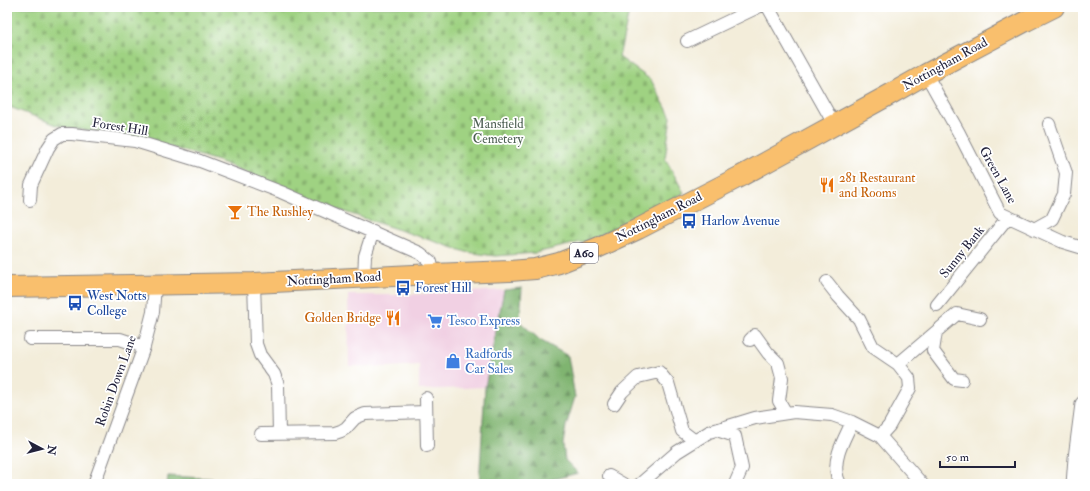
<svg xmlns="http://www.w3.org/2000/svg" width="1090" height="491" font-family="'IM FELL Double Pica',serif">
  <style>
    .built { fill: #f1d0e3 }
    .forest { fill: url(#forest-firs); stroke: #506b56 }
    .cemetery { fill: url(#cemetery-stones); stroke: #607a5e }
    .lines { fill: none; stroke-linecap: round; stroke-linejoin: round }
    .minor-casing { stroke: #8a888a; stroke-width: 14 }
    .tertiary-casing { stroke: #8a888a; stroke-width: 17 }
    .trunk-casing { stroke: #8a888a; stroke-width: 22 }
    .minor { stroke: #fff; stroke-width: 12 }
    .tertiary { stroke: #fff; stroke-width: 15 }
    .trunk { stroke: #f9bf6d; stroke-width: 20 }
    .labels { text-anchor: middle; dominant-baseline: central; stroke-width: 3.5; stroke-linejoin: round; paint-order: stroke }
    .shield { fill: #fff; stroke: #646476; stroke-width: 1 }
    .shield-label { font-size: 12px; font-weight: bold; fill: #22223b }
    .street-label { font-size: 13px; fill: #22223b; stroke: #fff }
    .park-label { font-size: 13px; fill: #4e6054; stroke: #fff }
    .food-label { font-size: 13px; fill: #c56008; stroke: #fff; text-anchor: start }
    .transit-label { font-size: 13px; fill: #164399; stroke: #fff; text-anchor: start }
    .shop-label { font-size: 13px; fill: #366cbe; stroke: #fff; text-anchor: start }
  </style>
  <defs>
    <pattern id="forest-firs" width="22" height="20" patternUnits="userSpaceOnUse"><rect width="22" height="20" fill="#7fb470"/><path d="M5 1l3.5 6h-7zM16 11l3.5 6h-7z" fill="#68925d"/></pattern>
    <pattern id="cemetery-stones" width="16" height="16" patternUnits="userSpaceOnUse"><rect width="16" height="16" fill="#9fd282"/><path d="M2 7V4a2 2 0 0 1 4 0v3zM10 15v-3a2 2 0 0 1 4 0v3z" fill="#89b471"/></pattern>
  </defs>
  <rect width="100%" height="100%" fill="#fff"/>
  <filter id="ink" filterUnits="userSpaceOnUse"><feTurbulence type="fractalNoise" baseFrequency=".025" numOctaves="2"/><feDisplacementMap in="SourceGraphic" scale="8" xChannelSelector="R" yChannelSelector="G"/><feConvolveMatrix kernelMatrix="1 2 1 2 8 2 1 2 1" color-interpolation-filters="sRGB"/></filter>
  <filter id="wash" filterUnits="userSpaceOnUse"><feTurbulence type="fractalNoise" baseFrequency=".012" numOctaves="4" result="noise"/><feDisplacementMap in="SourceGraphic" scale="16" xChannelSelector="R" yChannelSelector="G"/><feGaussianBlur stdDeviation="0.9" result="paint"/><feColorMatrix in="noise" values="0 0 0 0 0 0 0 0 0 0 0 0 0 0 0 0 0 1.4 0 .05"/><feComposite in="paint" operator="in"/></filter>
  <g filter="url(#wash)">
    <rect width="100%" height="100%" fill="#f3edda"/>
    <path class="built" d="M504,290L485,387L419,390V365L389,367L349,366L348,295H402Z"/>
    <path class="forest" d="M522,288L520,322L540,340L568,356L575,397L566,426L563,444L565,460L578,473L542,482V484H479L485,387L504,290Z
      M168,476L316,484H167Z"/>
    <path class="cemetery" d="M7,7H630L619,57L651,80L671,117L665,158L684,193L590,240L535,253L495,256L466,252L339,210L218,161L136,137L62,127L7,106Z"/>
  </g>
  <g filter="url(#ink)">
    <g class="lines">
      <g class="minor-casing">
        <path id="minor" d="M768,7L834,124
          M687,41L758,7
          M926,74L959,133L1000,213L1063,242L1083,248
          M30,200L31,185L48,148L54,139L62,134H72L135,141L200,161L281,192L420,253L431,262L433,274
          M1034,229L1052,219L1064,194L1066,173L1049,124
          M364,277L365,256L373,231
          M827,282L838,296L859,319L873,347L898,364
          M254,283L256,344L260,355L274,374L278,385L279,434
          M937,305L1008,217
          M936,332L933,351L954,379L962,380
          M30,339H120L144,347
          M750,340L755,335L768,353L778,363L782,378L779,401L786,413
          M426,398L427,446
          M614,404L622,392L638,377L659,372L668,383L682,431L695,441
          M717,430L735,436L742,468L735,484
          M261,434L335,433L341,431L346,428L355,418L365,414L426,412
          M880,436L889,426L910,388L909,378L898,364L957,314L980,319
          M609,476L623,484
          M94,484L144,347L153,312L155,285
          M640,484L677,452L709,432L755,418L794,412L832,415L852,422L880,436L922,484
          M840,484C839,481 837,478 837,475C833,457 845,438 852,422"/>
      </g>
      <g class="tertiary-casing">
        <path id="tertiary" d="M1074,484L1076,458L1083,404"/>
      </g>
      <g class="trunk-casing">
        <path id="trunk" d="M7,287L254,283L433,274L510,271L535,269L559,263L597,248L638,229L741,176L889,95L926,74L1026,21L1054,7"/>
      </g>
      <use href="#minor" class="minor"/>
      <use href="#tertiary" class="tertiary"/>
      <use href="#trunk" class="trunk"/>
    </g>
  </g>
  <defs>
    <g id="restaurant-bare" transform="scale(1.2)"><path d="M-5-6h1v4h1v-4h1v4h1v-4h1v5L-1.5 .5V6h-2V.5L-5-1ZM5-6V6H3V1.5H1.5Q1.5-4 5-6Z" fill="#e8710a" stroke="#fff" stroke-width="2.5" paint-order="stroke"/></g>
    <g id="bar-bare" transform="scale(1.2)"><path d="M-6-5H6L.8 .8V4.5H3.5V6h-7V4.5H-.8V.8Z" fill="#e8710a" stroke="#fff" stroke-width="2.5" paint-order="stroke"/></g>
    <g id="bus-bare" transform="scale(1.2)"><path d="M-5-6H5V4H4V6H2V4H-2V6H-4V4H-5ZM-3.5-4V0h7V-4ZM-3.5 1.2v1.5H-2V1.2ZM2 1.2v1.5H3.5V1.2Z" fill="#1a4fb4" stroke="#fff" stroke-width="2.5" paint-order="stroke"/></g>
    <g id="supermarket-bare" transform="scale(1.2)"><path d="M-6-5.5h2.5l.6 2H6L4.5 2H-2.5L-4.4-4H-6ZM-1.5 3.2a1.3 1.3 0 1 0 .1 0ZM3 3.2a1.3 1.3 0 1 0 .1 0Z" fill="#3f7fe0" stroke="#fff" stroke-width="2.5" paint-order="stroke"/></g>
    <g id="shop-bare" transform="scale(1.2)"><path d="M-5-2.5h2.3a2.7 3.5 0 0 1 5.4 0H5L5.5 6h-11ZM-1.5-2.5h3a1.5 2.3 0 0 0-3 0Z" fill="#3f7fe0" stroke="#fff" stroke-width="2.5" paint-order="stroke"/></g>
  </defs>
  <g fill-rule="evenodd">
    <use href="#restaurant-bare" x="827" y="185"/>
    <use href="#bar-bare" x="235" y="212"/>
    <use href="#bus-bare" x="689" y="221"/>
    <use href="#bus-bare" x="403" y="288"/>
    <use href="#bus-bare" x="75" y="303"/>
    <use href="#restaurant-bare" x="393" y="318"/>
    <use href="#supermarket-bare" x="435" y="321"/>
    <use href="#shop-bare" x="453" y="361"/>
  </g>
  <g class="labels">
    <rect class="shield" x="570" y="243" width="28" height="20" rx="3"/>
    <g class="shield-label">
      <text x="584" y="253">A60</text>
    </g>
    <g class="street-label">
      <text transform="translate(945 64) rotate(-29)">Nottingham Road</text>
      <text transform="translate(120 127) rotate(9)">Forest Hill</text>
      <text transform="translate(998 175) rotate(61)">Green Lane</text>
      <text transform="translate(659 217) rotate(-27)">Nottingham Road</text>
      <text transform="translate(962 252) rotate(-51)">Sunny Bank</text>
      <text transform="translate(334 279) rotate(-3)">Nottingham Road</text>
      <text transform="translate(116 381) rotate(-70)">Robin Down Lane</text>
    </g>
    <g class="park-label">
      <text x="498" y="124">Mansfield<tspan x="498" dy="15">Cemetery</tspan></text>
    </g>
    <g class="food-label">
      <text x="839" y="178">281 Restaurant<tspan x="839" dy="15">and Rooms</tspan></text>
      <text x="247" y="212">The Rushley</text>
      <text x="381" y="318" text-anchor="end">Golden Bridge</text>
    </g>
    <g class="transit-label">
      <text x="701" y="221">Harlow Avenue</text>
      <text x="415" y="288">Forest Hill</text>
      <text x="87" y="296">West Notts<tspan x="87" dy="15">College</tspan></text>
    </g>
    <g class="shop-label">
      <text x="447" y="321">Tesco Express</text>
      <text x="465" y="354">Radfords<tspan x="465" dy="15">Car Sales</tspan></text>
    </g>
  </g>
  <rect width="1090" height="491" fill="none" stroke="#fff" stroke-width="24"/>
  <g transform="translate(42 449) rotate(97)" stroke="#ffffff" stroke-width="3" paint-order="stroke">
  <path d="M0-3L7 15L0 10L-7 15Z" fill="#22223b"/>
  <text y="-6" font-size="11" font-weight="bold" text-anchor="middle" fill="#22223b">N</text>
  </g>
  <path d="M940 461v6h75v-6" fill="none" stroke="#22223b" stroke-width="2"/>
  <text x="946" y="461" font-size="12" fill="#22223b" stroke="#ffffff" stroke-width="3" paint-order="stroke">50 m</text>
</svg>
